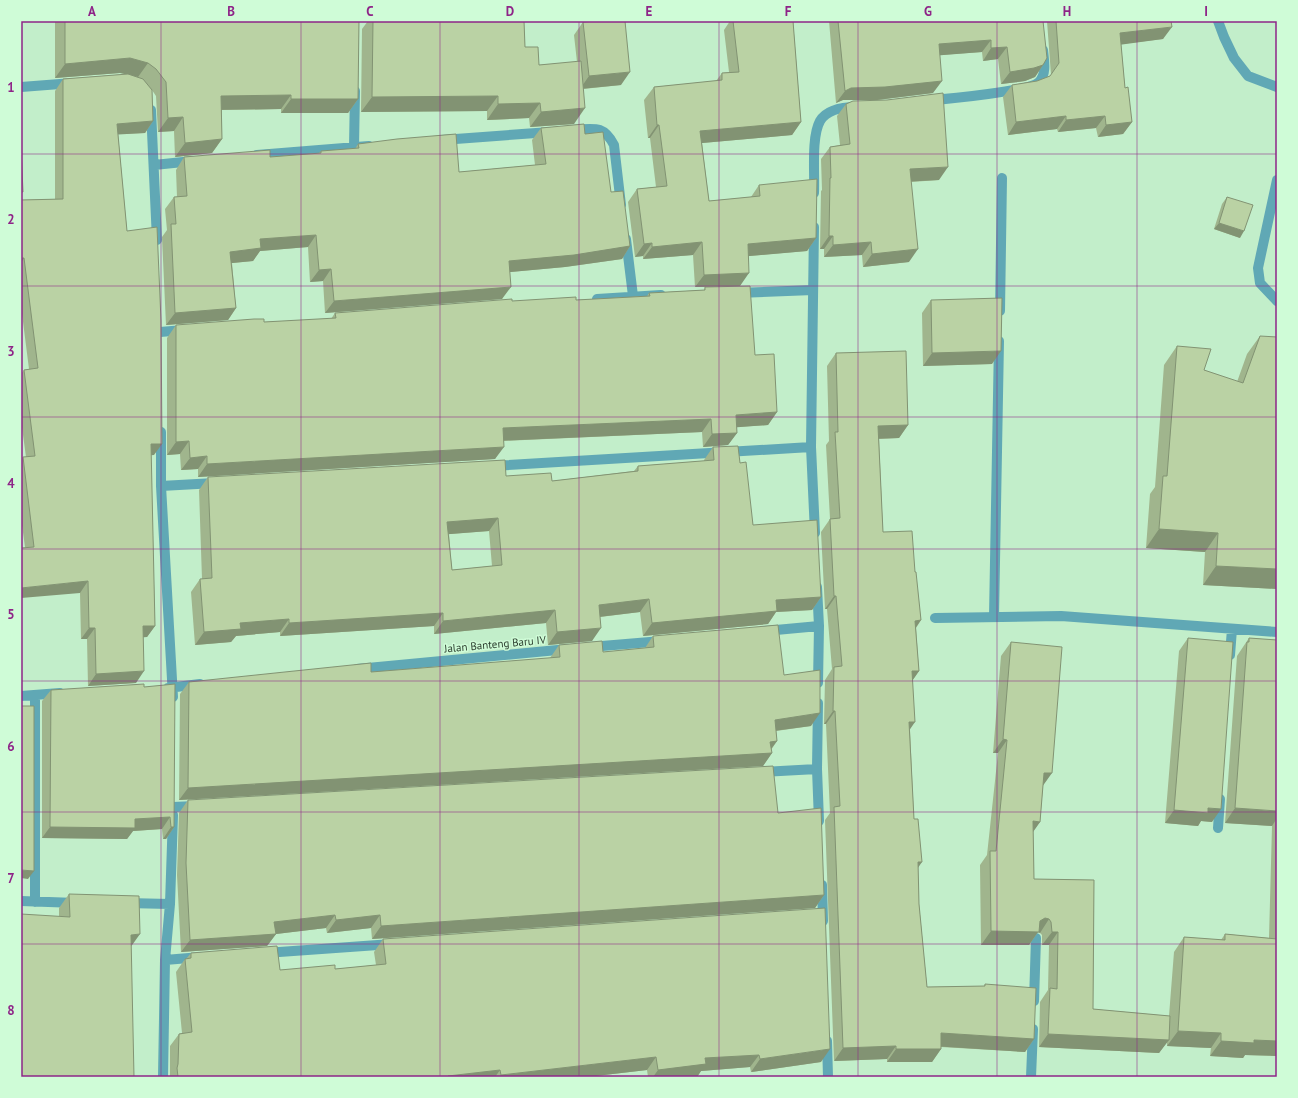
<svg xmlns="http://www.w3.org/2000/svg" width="1298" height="1098" font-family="'PT Sans',sans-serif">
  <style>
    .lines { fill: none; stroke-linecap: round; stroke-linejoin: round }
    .minor { stroke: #60a8b5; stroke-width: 10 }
    .wall { fill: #a0b58d; fill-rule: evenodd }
    .shaded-wall { fill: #829373 }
    .building { fill: #bad2a4; stroke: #829373; fill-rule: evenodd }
    .grid { fill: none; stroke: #8e2488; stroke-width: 1; stroke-opacity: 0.55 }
    .labels { text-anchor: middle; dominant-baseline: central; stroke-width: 3; stroke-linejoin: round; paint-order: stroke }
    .street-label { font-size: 11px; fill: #2c3e2f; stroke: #cffcd7 }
    .neatline { fill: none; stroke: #8e2488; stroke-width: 1.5 }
    .grid-label { font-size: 13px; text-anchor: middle; font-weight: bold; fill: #8e2488 }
  </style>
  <rect width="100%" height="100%" fill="#c2eeca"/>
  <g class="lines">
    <path class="minor" d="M1218,21L1224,37L1234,58L1248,76L1277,87
      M21,87L73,83
      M931,100C948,99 1030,91 1039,82C1047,74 1044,60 1043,50
      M151,110L157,240
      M572,130C593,129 603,124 614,145L621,205
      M442,140L550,132
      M354,147L355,91
      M257,155L369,146
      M154,165L193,161
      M1277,180L1258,268L1260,283L1277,301
      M814,193C815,175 811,137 820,121C827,109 844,107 857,107
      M814,227L811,447L815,533
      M626,239L633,296
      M737,293L813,290
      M597,299L661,295
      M1000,311L1002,178
      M160,332L184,330
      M161,432V486L173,697
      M493,466L811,447
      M161,486L215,483
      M817,587L819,626L818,683
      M994,617L999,341
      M935,618L1061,616L1277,632
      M765,631L819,626
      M590,647L662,641
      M1230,655L1232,629
      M357,669L568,649
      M168,688L200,684
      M21,696L60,693
      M818,703L817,769L819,821
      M761,772L817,769
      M173,807L196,806
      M1218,828L1220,799
      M822,885L823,921
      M21,901L76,903
      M35,902V695
      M126,903L170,904
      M265,953L392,944
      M165,960L201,957
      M1034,1001L1036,938
      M827,1041L828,1077
      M163,1077L165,960L170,904L173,815
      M1031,1077L1033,1029"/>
  </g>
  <path class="wall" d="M55,21H359L358,99L348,113H281V109L222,110V139L212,153L175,157L174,131L158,132L156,96L152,90L153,121L145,133L118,134L127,231L154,455H151L155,626L147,637H143L136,683L88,686L87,639H81L80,593L25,547L21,518V460L23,457H26L21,420V374L24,370L29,369L21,306V200L55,199V91L63,79L127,74L120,73L55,78Z
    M368,21H524L525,47L539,65L577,62L574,35L583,22L621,85L583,89L574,124L530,127L529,118L487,120V111L361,112L362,29Z
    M730,21H793L801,122L792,135L702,143L709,201L751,197L759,185L816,238L807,251L748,256L740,286L695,287L693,255L643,259V256L635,257L628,202L637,189L656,187L650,138H648L644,100L654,87L716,81L722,73L729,72L724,30Z
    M829,21H1043V65L1035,77L1025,81L1001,84L998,59L983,61L982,52L940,55L933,93L877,100H843L836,103Z
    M1047,21H1171L1163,39L1121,44L1125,88L1132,122L1123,134L1098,137L1096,128L1058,132L1057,129L1008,135L1003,97L1012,85L1037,81L1050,76L1051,75Z
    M846,104L939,180L911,182L909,262L863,267L862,255L824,257V249H820L821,191L822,190L821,159L830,147L840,145L837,116Z
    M541,128L585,134L611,192L630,246L622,259L565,267L510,272L502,299L325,313L323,281L310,282L308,247L260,251L253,261L232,263L236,308L228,320L166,325L162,237L167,230L165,209L174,197H177L176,170L184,157H270L319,153L321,151L355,149L358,144L459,172L535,165L532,140Z
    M1227,197L1240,238L1214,229L1222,204Z
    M705,287L755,355L777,412L768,425L737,427V433L728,445L703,447L702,432L504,441L495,459L198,477V469L181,470L180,454L167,455V338L176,325L264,322L331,319L335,313L512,301L576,300L647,296L649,293L704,290Z
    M931,300L992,364L923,366L922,313Z
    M1260,336L1277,589L1203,585L1205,552L1146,548L1150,494L1155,487L1164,365L1177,346L1204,370L1237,382L1247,354Z
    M836,353L908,425L899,438L879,439L883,532L915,572L921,620L916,628L919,671L912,681L910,730L914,819L918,868L919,904L927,987L984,986L985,984L1034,1039L1025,1052L941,1047V1049L932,1062H887V1059L834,1061L825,820L830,813L826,724H824L825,680L832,669L827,609H825L821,532L830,519L826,445L829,441L827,366Z
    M713,447L740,463L753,525L821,597L812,610L776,612L768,624L643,636L640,612L600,617L592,641L548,645L546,623L434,634V626L280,636V632L236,636L231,642L195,645L191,592L200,579H202L199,490L208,477L506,476L552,481L634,471L638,466L704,461V460ZM489,531L492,566L452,570L449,534Z
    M653,636L784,675L811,726L776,731L777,741L771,750L772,753L763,766L179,800L180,694L189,682L371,672L550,658L559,645L603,652L645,648Z
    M1188,638L1212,822L1201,821L1198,826L1165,823L1179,651Z
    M1249,638L1277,640V1056L1245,1055L1243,1058L1210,1056L1211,1048L1167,1046V1042L1159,1053L1039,1047L1040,1002L1048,990L1049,945H1042V935L1040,933L1038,932L1029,945H981L980,865L987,855L998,753H993L1001,656L1011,642L1043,786L1040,822L1033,831L1034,879L1094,880L1093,1009L1169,1016L1174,952L1184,937L1221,940L1225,934L1269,938L1272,826L1225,823L1237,656Z
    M144,687L174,827L166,839H163L162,829L133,831L127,839L42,838V701L51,690Z
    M188,800L778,813L824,895L815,908L372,939L371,928L327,933L326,928L276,934L267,946L181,952L177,875L179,813Z
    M69,894L131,946L59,916V908Z
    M383,939L821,1062L751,1072L750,1067L701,1071L697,1077H648L647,1070L587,1077H170V1046L179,1034L182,1033L176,972L185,959H186L191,953L280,970L335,969L376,965L374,952Z"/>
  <path class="shaded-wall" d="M1172,27L1163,39L1111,46L1120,33Z
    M991,40L982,52L931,56L939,44Z
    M1007,47L998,59L983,61L991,48Z
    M130,58L148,63L138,77L120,73L55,78L65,64Z
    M1043,65L1035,77L1025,81L1001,84L1010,72Z
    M630,72L621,85L580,89L589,76Z
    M942,81L933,93L877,100H843L836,103L845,91L851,88Z
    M291,95L281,109L212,110L221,96Z
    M498,96L487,111L361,112L372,97Z
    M291,99H358L348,113H281Z
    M540,103L529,118L487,120L498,104Z
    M585,108L574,124L530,127L541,112Z
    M1066,116L1057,129L1008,135L1016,122Z
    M1105,116L1096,128L1058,132L1066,120Z
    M183,117L174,131L158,132L168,118Z
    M153,121L145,133L109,135L117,124Z
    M801,122L792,135L691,144L700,131Z
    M1132,122L1123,134L1098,137L1106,125Z
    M657,125H659L650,138H648Z
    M222,139L212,153L175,157L185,143Z
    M948,167L939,180L901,182L910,169Z
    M1219,223L1244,231L1240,238L1214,229Z
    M316,235L308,247L260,251L253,261L222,264L230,252L260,239Z
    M829,236H833L824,249H820Z
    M816,238L807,251L738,257L748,244Z
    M702,242L693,255L643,259L652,247Z
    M871,242L862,255L824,257L833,245Z
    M652,243L643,256L635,257L644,244Z
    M630,246L622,259L565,267L500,273L509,261Z
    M918,249L909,262L863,267L872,254Z
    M21,258H24L21,263Z
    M331,269L323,281L310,282L319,270Z
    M749,273L740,286L695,287L704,275Z
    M511,287L502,299L325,313L334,301Z
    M236,308L228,320L166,325L175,313Z
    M1001,351L992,364L923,366L932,353Z
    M777,412L768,425L727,428L736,415Z
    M711,419L702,432L494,441L503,428Z
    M908,425L899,438L869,439L878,426Z
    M737,433L728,445L703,447L712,434Z
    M189,441L180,454L167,455L176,442Z
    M151,444H162L154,455L143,456Z
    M504,447L495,459L198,477L207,464Z
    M207,456L198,469L181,470L190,458Z
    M498,518L489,531L438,535L447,522Z
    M1159,529L1218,533L1205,552L1146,548Z
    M1216,566L1277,569V589L1203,585Z
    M88,581L80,593L21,598V588Z
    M834,596H836L827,609H825Z
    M821,597L812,610L776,612L768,624L643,636L652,623L776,600Z
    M649,599L640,612L590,618L599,605Z
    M555,610L546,623L434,634L443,621Z
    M443,613L434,626L280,636L289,623Z
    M289,619L280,632L236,636L231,642L195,645L204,632L240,623Z
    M921,620L912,633L915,621Z
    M143,626H155L147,637L135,638Z
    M89,628H95L87,639H81Z
    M601,628L592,641L548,645L557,632Z
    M144,671L136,683L88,686L96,674Z
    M912,671H919L910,684Z
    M833,711H835L826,724H824Z
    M820,713L811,726L766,732L775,720Z
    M909,722H915L906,735Z
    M1003,739L1007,740L998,753H993Z
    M777,741L768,753H772L763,766L179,800L188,788Z
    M1044,773H1052L1042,787Z
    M1208,808L1221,809L1212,822L1201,821L1198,826L1165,823L1174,810Z
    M1235,808L1277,811V818L1272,826L1225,823Z
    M170,817L162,829L133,831L127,839L42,838L50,827L135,819Z
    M1033,821L1040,822L1031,835Z
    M171,827H174L166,839H163Z
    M918,862H922L913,875Z
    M21,870L34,871L28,879L21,878Z
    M824,895L815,908L372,939L381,926Z
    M335,915L326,928L276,934L267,946L181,952L190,940L274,922Z
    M380,915L371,928L327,933L336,920Z
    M1045,918L1049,919L1040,933L1038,932L1029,945H981L991,931L1040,921Z
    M1052,932H1058L1049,945H1042Z
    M140,934L130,948L131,935Z
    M1178,1031L1221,1033L1211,1048L1167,1046Z
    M941,1033L1034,1039L1025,1052L932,1046Z
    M1048,1034L1169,1040L1159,1053L1039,1047Z
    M1254,1040L1277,1041V1056L1245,1055L1243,1058L1210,1056L1221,1041Z
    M896,1046L887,1059L834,1061L843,1048Z
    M830,1049L821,1062L751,1072L760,1059Z
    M896,1049H941L932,1062H887Z
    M759,1055L750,1067L701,1071L697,1077H653L658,1070L705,1058Z
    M656,1057L647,1070L587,1077H499L501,1075Z
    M500,1070L495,1077H447L448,1076Z"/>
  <path class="building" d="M65,21H359L358,99H291V95L221,96L222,139L185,143L183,117L168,118L166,82L156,69L148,63L130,58L65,64Z
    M373,21H524L525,47H538L539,65L581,61L585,108L541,112L540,103L498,104V96L372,97Z
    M595,21H625L630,72L589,76L583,22Z
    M733,21H793L801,122L700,131L709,201L760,196L759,185L817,179L816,238L748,244L749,273L704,275L702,242L652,247V243L644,244L637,189L667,186L659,125H657L654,87L722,80V73L739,72Z
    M838,21H1043L1047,58L1043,65L1034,68L1010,72L1007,47L991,48V40L939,44L942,81L885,87L851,88L845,91Z
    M1056,21H1171L1172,27L1120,33L1125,88L1128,87L1132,122L1106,125L1105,116L1066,120V116L1016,122L1012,85L1037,81L1050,76L1059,63Z
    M128,74L143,79L152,90L153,121L117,124L127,231L157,227L161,321L162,444H151L155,626H143L144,671L96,674L95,628H89L88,581L21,588V548L34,547L23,457L35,456L24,370L38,368L24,258H21V200L63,199V79Z
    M943,93L948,167L910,169L918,249L872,254L871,242L833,245V236H829L830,178H831L830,147L850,144L846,104L853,101L887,100Z
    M584,124L585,134L603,132L611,192L623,191L630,246L574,255L509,261L511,287L334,301L331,269L319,270L316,235L260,239L261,248L230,252L236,308L175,313L171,224H176L174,197L187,196L184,157L270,150V157L321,153V151L359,148L358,144L397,139L456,134L459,172L546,164L541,128Z
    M21,147L23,192H21Z
    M1227,197L1253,205L1244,231L1219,223Z
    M750,286L755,355L774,354L777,412L736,415L737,433L712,434L711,419L503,428L504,447L207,464V456L190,458L189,441L176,442V325L254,319H264V322L336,318L335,313L512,299V301L576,297V300L650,296L649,293L705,290V287Z
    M1002,298L1001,351L932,353L931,300Z
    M1260,336L1277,337V569L1216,566L1218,533L1159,529L1163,476H1167L1177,346L1211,349L1204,370L1243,383Z
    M906,351L908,425L878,426L883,532L912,531L915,572H916L921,620L915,621L919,671H912L915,722H909L914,819H918L922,862H918L919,904L927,987L985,986V984L1036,988L1034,1039L941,1033V1049H896V1046L843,1048L834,807L840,806L835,711H833L834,667L842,666L836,596H834L830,519L840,518L835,432H838L836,353Z
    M738,446L740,463L746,462L753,525L817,520L821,597L776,600L777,611L652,623L649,599L599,605L601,628L557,632L555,610L443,621V613L289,623V619L240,623L241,629L204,632L200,579L212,578L208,477L505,460L506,476L551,473L552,481L638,471V466L714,460L713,447ZM498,518L502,565L452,570L447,522Z
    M778,625L784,675L820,670V713L775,720L777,741L770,742L772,753L188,788L189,682L371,663V672L560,657L559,645L602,641L603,652L654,647L653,636Z
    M1188,638L1233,642L1221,809L1208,808V813L1174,810Z
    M1249,638L1277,640V811L1235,808L1247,642H1249Z
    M1011,642L1062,647L1052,773H1044L1040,822L1033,821L1034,879L1094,880L1093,1009L1170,1016L1169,1040L1048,1034L1050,988L1057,989L1058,932H1052L1051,922L1049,919L1045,918L1040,921L1039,932L991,931L990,851H996L1007,740L1003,739Z
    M144,684V687L175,684L174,827H171L170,817L135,819V828L50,827L51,690Z
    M21,706H34V871L21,870Z
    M773,766L778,813L821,808L824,895L381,926L380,915L336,920L335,915L274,922L276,934L190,940L186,863L188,800Z
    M69,894L139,896L140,934L131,935L134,1077H21V914L70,917Z
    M825,908L830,1049L760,1059L759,1055L705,1058L706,1064L658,1070L656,1057L501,1075L500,1070L448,1076V1077H178L177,1068L178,1064L179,1034L192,1032L185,959L191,958V953L277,946L280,970L335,965V969L386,964L383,939Z
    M1225,934L1277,939V1041L1254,1040V1043L1221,1041V1033L1178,1031L1184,937L1225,940Z"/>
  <path class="grid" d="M161,21V1077M301,21V1077M440,21V1077M579,21V1077M719,21V1077M858,21V1077M997,21V1077M1137,21V1077M21,154H1277M21,286H1277M21,417H1277M21,549H1277M21,681H1277M21,812H1277M21,944H1277"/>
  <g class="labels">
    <g class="street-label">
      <text transform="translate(495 644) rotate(-5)">Jalan Banteng Baru IV</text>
    </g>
  </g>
  <rect width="1298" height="1098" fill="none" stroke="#cffcd7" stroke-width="44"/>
  <rect x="22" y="22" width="1254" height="1054" class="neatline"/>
  <g class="grid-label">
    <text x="92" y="16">A</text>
    <text x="231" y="16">B</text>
    <text x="370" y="16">C</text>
    <text x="510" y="16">D</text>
    <text x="649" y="16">E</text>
    <text x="788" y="16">F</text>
    <text x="928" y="16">G</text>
    <text x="1067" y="16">H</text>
    <text x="1206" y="16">I</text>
    <text x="11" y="92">1</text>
    <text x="11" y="224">2</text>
    <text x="11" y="356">3</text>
    <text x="11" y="488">4</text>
    <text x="11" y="619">5</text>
    <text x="11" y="751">6</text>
    <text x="11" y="883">7</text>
    <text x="11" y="1015">8</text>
  </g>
</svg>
